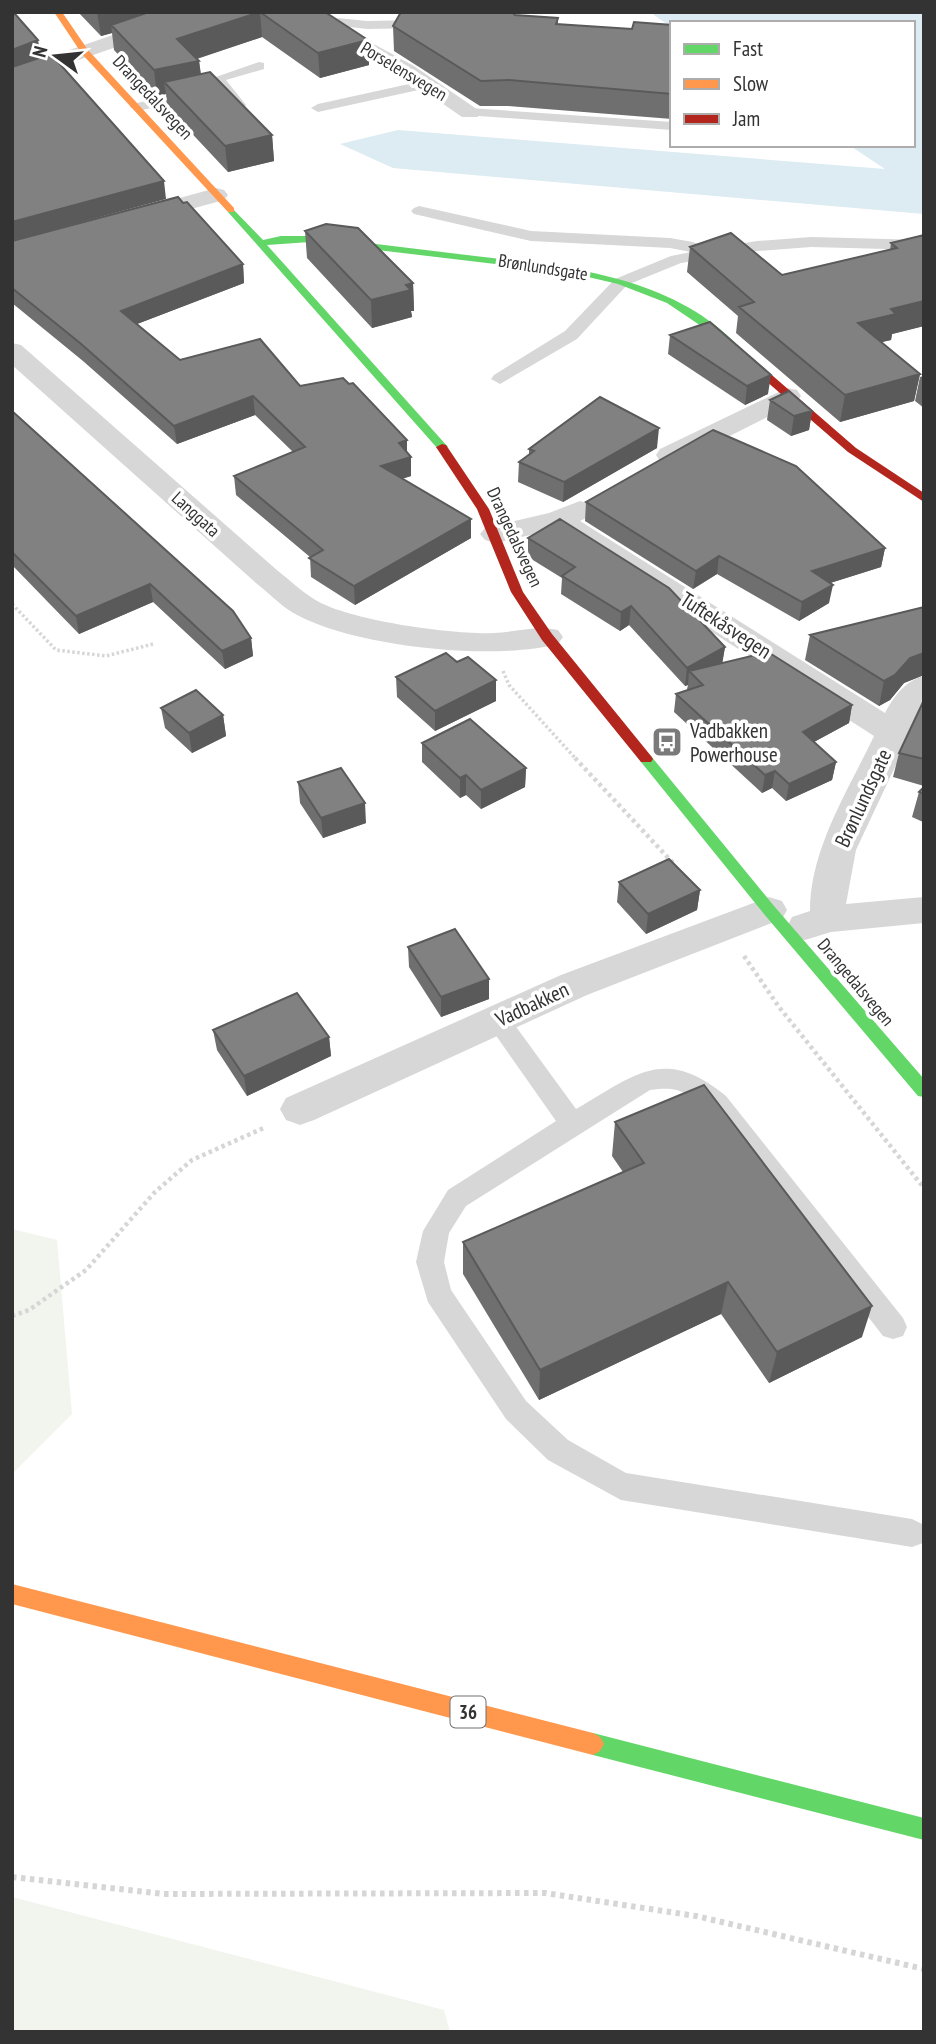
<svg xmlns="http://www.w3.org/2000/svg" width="936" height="2044" font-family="'PT Sans Narrow',sans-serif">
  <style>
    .green { fill: #f1f5ed }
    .water { fill: #ddebf3 }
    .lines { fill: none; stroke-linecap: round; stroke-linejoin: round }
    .path-far2 { stroke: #d6d6d6; stroke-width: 3.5; stroke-dasharray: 2.5 2.5; stroke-linecap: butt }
    .path-far1 { stroke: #d6d6d6; stroke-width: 4.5; stroke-dasharray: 3.5 3.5; stroke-linecap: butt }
    .path { stroke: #d6d6d6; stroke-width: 6; stroke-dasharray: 4.5 4.5; stroke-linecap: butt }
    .lane { fill: #d7d7d7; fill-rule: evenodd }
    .street { fill: #d7d7d7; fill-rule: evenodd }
    .fast { fill: #63d668; fill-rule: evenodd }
    .slow { fill: #ff974d; fill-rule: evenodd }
    .jam { fill: #b3261e; fill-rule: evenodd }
    .wall { fill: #6f6f6f }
    .shaded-wall { fill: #5a5a5a }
    .building { fill: #818181; stroke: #5a5a5a; stroke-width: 2 }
    .labels { text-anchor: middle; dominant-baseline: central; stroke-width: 7; stroke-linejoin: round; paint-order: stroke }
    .far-street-label { font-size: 18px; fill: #333; stroke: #fff }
    .shield { fill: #fff; stroke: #707070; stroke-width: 2 }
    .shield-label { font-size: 19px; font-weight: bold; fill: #333 }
    .street-label { font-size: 21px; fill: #333; stroke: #fff }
    .poi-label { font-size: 21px; fill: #333; stroke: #fff; text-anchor: start }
  </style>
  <rect width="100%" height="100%" fill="#fff"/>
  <path class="green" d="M12,1229L57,1240L72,1414L12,1474Z
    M12,1897L444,2010L450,2032H12Z"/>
  <path class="water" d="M650,12H924V214L393,168L340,144L398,130L885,169L849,145H913V23H672V28Z"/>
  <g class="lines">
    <path class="path-far2" d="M12,604L56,650L106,656L153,644
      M503,671L509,685L576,759"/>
    <path class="path-far1" d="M575,758L673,863
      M744,956L779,1007L924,1188
      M12,1316L29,1310L86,1270L155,1192L192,1160L266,1127"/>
    <path class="path" d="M12,1877L164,1894L545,1893L696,1916L924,1969"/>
    <path class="lane" d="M338,18L367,21L425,20L431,24L425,28L367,29L333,25L332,22Z
      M259,62L264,63V69L226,80L246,105L244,108H234L214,86L213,78Z
      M427,80L432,81V87L318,112L311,108L318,104Z
      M198,90L203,91V97L137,111L130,107L132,104Z
      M470,108L672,122V130L465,115V109Z
      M419,206L531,231L670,238L693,242L709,249L757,241L811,237L924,240V250L811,247L757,251L681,263L627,285L577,339L500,384L491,379L494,375L565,331L615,279L671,256L691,252L670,248L531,241L414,214L411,211L414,208Z
      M497,1011L506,1013L576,1109C635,1075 664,1045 726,1096L903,1318L907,1327L903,1336L893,1339L883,1336L708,1110C685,1092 680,1086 650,1090L466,1206L449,1233L444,1262L451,1290L526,1401L568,1440L626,1473L912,1519L924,1525L923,1543L912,1547L621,1500L548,1460L506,1419L428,1302L416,1262L423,1231L448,1190L556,1121L485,1020L488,1013Z"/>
    <path class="street" d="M179,12H209L206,16L12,83V70Z
      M290,12H315L414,66L481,112L478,117H462L400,74L293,16Z
      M216,188L224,190L228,195L224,200L136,224L128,222L124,217L128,212Z
      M12,343L21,345L278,571C291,581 305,595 321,603C357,621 453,635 494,633C516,632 537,625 558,630L563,637L558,644C493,661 359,647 299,616C284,609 270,594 256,583L12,365Z
      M787,388L797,390L801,396L797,402L680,461L670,463L660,461L656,455L660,449Z
      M580,501L590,504L595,510L590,516L580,521L885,713C894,696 905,681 924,676V705L856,850L846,904L924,897V923L831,932L805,940L792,937L787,927L792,917L810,911C810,849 848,791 874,736L553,530L495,543L485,540L480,534L485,528L549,513Z
      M769,897L782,901L787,910L782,919L587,995L314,1120L300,1125L286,1120L280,1109L286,1098L561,975Z"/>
    <path class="fast" d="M231,207L263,240L281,236H310C365,243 420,249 475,256C571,267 677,276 745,353L736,355L707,330L667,303L618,284L571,273L310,242L267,245L448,447L438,449L228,212V208Z
      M646,754L651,756L774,906L924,1079V1097L918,1096L764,914L641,762L639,759Z
      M593,1733L924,1818V1840L593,1755L586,1751L582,1744L586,1737Z"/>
    <path class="slow" d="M54,12H62L88,50L234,208V212H228L82,54Z
      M12,1584L593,1733L600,1737L604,1744L600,1751L593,1755L12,1604Z"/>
    <path class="jam" d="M736,351H744L856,448L924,493V502L848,452L736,355Z
      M442,444L446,445L489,509L523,592L552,634L651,756L653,759L651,762H641L542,640L511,592L477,509L436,447Z"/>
  </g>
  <path class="wall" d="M78,12H325L368,40L369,65L320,78L262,37L197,59L199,61L201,74L272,135L274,161L228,172L167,107L166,94L157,96L114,50L112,33L101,36Z
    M515,15L558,18V24L632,29L672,25V119L508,106H480L394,51L393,26Z
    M305,231L413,283L414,311H411L412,317L372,328L307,258Z
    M924,235V326L892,334L891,340L881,342L920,374L914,401L840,422L736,333L738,316L687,272L690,247L782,275L890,250L891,243Z
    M12,241L243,264L244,283L137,324L180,360L300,386L407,453L411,476L402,479L471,519V538L355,605L311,577L310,557L236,495L234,476L293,452L255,415L177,444L83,361L12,303Z
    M670,335L768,394L745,405L668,354Z
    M924,376V408L915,401L920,377Z
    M770,400L812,411L809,430L791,436L767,420Z
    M12,411L251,638L253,656L225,669L153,602L79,634L12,565Z
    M657,448L563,502L518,482L519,462L529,455V449Z
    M586,502L885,548L881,567L830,583L829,603L799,621L717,574L693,589L585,521Z
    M528,538L725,647L722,663L852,705L849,723L814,742L836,762L832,780L786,801L772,788L762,793L674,712L676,694L688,690L687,689L688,685L685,686L629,625L620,631L561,594L562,578L528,557Z
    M924,607V675L904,683L890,700L879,706L805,660L810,635Z
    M457,662L496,680V701L435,731L397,697L396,677Z
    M924,700V786L893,777L899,753Z
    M161,708L223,715L226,736L192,753L165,728Z
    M422,743L526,768L525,787L481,809L466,795L460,798L422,762Z
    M298,782L366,823L323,838L300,803Z
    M924,787V825H923V822L912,817L919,792Z
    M619,882L700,890L697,910L646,934L617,902Z
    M408,947L489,999L441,1017L409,967Z
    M213,1030L329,1037L331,1056L247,1096L217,1050Z
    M615,1122L862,1337L769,1383L721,1314L539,1400L463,1274V1242L623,1172L612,1156Z"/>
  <path class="shaded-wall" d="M97,12H170L111,25L112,33L101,36Z
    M260,12L262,37L180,64L177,39Z
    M38,40L41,57L12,68V50Z
    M368,40L369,65L320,78L318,53Z
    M199,61L202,87L164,82L166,94L157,96L154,70Z
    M272,135L274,161L228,172L225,146Z
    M164,181L166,199L12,241V222Z
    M243,264L244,283L124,329L121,311Z
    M413,283L414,311H411L412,317L372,328L371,300L406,285Z
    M924,301V326L892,334L891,340L853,349L858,323L891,309Z
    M920,374L914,401L840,422L845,395Z
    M771,375L768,394L745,405L747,386Z
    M253,396L255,415L177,444L174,426Z
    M812,411L809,430L791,436L794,416Z
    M659,428L657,448L563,502L564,482Z
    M407,440V458L411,457V476L381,485V466L399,443Z
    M471,519V538L355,605L354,586Z
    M885,548L881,567L808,590L812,571Z
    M719,556L717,574L693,589L696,571Z
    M150,584L153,602L79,634L76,616Z
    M833,585L829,603L799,621L802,602Z
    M631,606L629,625L620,631L621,612Z
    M251,638L253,656L225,669L222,651Z
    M725,647L722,665L689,671L688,685L685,686L687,668Z
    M924,653V675L904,683L890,700L879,706L884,681L910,658Z
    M496,680V701L435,731V711Z
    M852,705L849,723L799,750L803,732Z
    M223,715L226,736L192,753L189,733Z
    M836,762L832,780L786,801L789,784Z
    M526,768L525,787L481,809V790Z
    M775,771L772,788L762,793L765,775Z
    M466,775V795L460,798V778Z
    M365,803L366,823L323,838L321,818Z
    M700,890L697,910L646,934L648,914Z
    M489,979V999L441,1017V997Z
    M329,1037L331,1056L247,1096L244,1076Z
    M728,1282L721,1314L539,1400L540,1370Z
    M872,1306L862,1337L769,1383L777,1352Z"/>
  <path class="building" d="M149,12H325L368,40L318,53L260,12L177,39L199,61L154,70L111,25Z
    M401,12H512L515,15L558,18L556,24L632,29L634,22L672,25V94L509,80L481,81L393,26Z
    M15,14L38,40L12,50V15Z
    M51,54L164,181L12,222V67Z
    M210,72L272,135L225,146L164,82Z
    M178,197L183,203L187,202L243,264L121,311L180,360L260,339L300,386L343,378L349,384L353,383L407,440L399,443L411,457L381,466L471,519L354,586L309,558L323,550L234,476L305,447L253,396L174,426L80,343L12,288V241Z
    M326,224L358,228L413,283L406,285L411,290L371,300L305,231Z
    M731,233L782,275L897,248L891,243L924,235V301L891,309L896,314L858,323L920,374L845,395L739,307L754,302L690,247Z
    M710,322L771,375L747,386L670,335Z
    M789,391L812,411L794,416L770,400Z
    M600,397L659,428L564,482L519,462L534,451L529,449Z
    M12,411L233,611L251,638L222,651L150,584L76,616L12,552Z
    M713,430L796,466L885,548L812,571L833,585L802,602L719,556L696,571L586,502Z
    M560,519L669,588L725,647L687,668L631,606L621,612L562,576L575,567L528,538Z
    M924,607V653L910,658L895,675L884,681L810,635Z
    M768,652L852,705L803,732L836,762L789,784L775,771L765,775L676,694L703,685L689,671Z
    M446,653L457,662L468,657L496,680L435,711L396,677Z
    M196,690L223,715L189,733L161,708Z
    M924,700V759L899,753Z
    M470,719L526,768L481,790L466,775L460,778L422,743Z
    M341,768L365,803L321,818L298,782Z
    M924,787V794L919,792Z
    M669,859L700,890L648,914L619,882Z
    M455,929L489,979L441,997L408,947Z
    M297,993L329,1037L244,1076L213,1030Z
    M704,1085L872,1306L777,1352L728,1282L540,1370L463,1242L644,1163L615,1122Z"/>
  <defs>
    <g id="bus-square" transform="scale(1.575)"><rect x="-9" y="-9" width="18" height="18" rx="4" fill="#7a7a7a" stroke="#fff"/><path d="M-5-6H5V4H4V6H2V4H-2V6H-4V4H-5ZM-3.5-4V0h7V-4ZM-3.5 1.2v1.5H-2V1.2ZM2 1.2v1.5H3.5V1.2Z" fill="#fff"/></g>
  </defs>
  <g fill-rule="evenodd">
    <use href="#bus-square" x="667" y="742"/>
  </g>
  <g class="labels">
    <g class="far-street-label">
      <text transform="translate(404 71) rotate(31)">Porselensvegen</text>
      <text transform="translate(153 97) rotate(47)">Drangedalsvegen</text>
      <text transform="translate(543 267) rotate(9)">Brønlundsgate</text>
      <text transform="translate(196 514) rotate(42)">Langgata</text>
      <text transform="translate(515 537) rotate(65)">Drangedalsvegen</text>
      <text transform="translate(856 982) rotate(50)">Drangedalsvegen</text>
    </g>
    <rect class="shield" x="450.5" y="1696.5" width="35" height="31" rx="5"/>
    <g class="shield-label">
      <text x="468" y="1712">36</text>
    </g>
    <g class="street-label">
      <text transform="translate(726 625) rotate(33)">Tuftekåsvegen</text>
      <text transform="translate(863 798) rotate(-65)">Brønlundsgate</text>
      <text transform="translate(532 1004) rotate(-25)">Vadbakken</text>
    </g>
    <g class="poi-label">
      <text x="690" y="730">Vadbakken<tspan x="690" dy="24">Powerhouse</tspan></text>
    </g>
  </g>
  <rect width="936" height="2044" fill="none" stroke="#333333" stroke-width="28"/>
  <rect x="670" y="21" width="245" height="126" fill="#ffffff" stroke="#adadad" stroke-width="2"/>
  <rect x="684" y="44" width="35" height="10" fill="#63d668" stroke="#adadad" stroke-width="2"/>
  <text x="733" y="56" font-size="21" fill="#333333">Fast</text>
  <rect x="684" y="79" width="35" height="10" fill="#ff974d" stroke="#adadad" stroke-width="2"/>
  <text x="733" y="91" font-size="21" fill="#333333">Slow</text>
  <rect x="684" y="114" width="35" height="10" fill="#b3261e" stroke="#adadad" stroke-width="2"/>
  <text x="733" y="126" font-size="21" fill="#333333">Jam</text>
  <g transform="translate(56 56) rotate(285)" stroke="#ffffff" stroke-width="5" paint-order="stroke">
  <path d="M0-5L12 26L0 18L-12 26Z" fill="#333333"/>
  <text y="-10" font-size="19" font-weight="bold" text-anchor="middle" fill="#333333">N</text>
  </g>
</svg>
